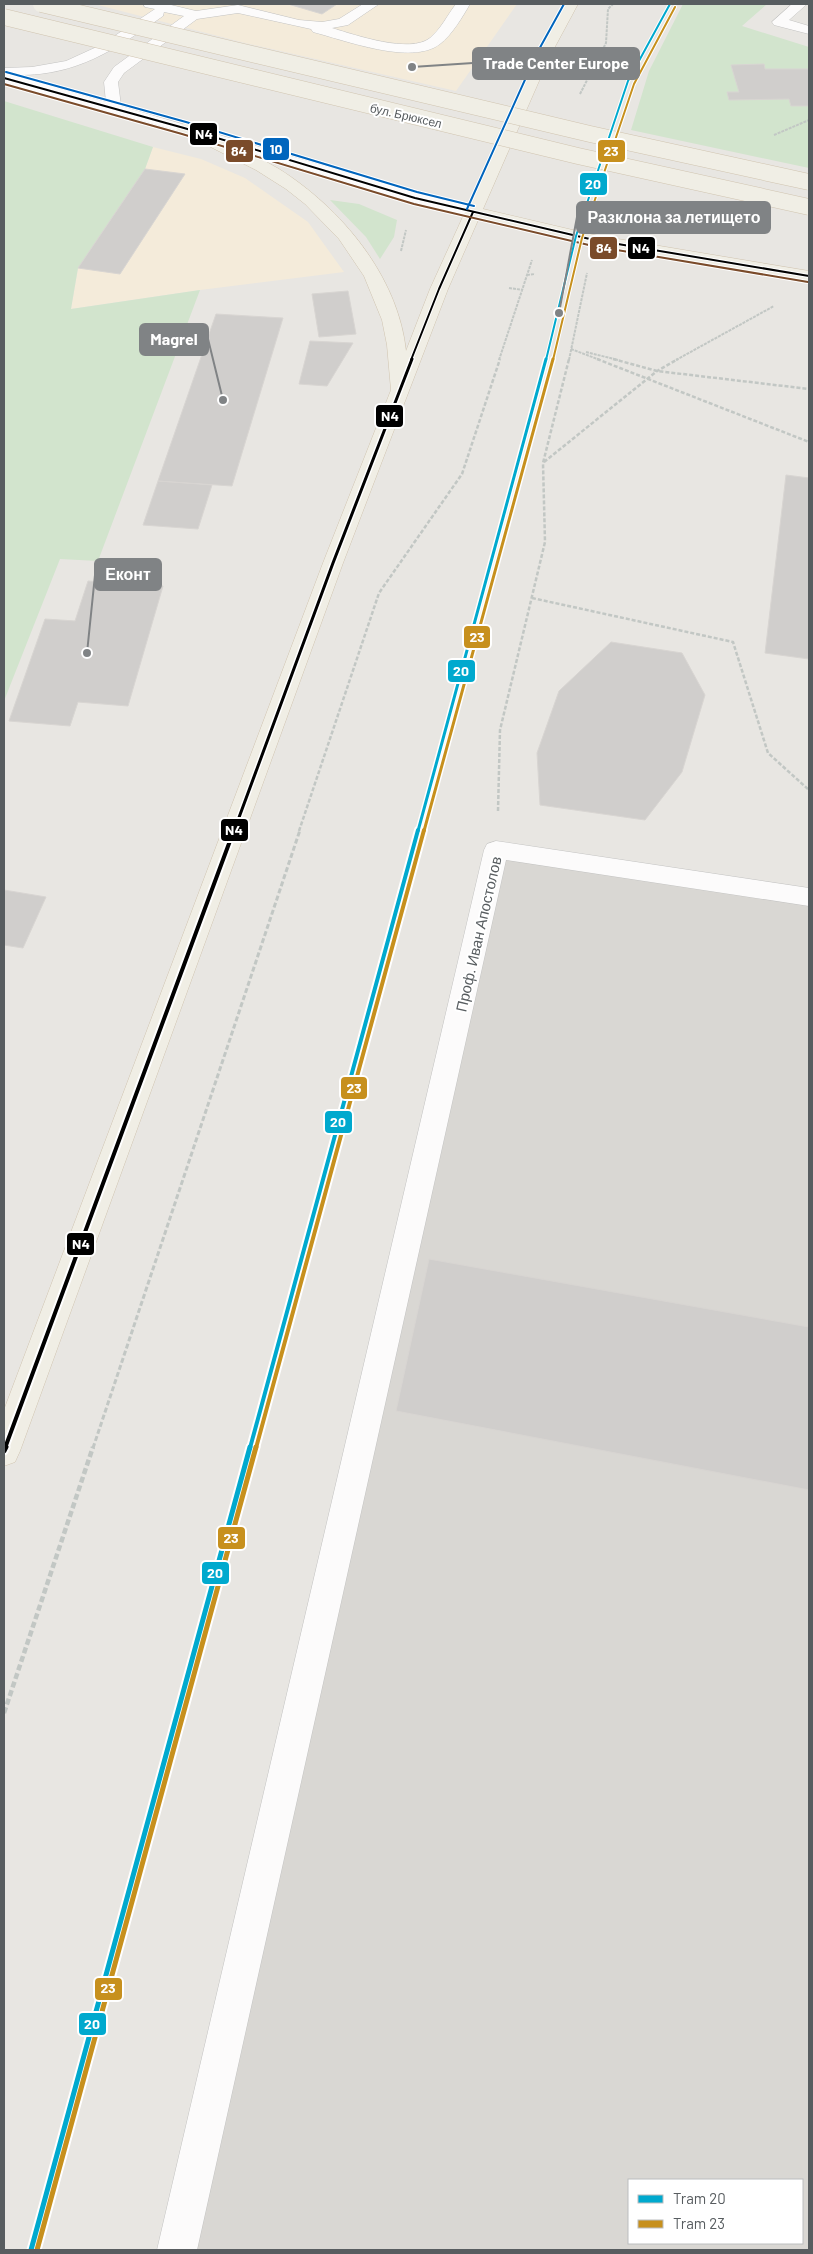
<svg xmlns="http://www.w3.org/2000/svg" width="813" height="2254" font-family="Barlow,sans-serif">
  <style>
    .commercial { fill: #f4ebda }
    .industrial { fill: #d9d7d3; fill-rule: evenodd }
    .green { fill: #d2e4cd }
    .building { fill: #d0cecc; stroke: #d8d5d2 }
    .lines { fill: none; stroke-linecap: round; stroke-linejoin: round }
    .minor-casing { stroke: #c3c3c2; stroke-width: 1 }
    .major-casing { stroke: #d0c4b0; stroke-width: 1 }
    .path-far3 { stroke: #c2c7c4; stroke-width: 2; stroke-dasharray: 3 1; stroke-linecap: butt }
    .path-far2 { stroke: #c2c7c4; stroke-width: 2.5; stroke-dasharray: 4 2; stroke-linecap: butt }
    .path-far1 { stroke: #c2c7c4; stroke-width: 3; stroke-dasharray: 5 2.5; stroke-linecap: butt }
    .path { stroke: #c2c7c4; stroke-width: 4.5; stroke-dasharray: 6 3; stroke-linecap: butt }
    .minor { fill: #fcfbfb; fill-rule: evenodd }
    .major { fill: #f0eee5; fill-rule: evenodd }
    .major-bridge-casing { stroke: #d0c4b0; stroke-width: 17; stroke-linecap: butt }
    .major-bridge { stroke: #f0eee5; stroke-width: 16 }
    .bus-1-far3-casing { stroke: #fff; stroke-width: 4 }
    .bus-1-far2-casing { stroke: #fff; stroke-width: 6 }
    .bus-1-far1-casing { stroke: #fff; stroke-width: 8 }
    .bus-1-casing { stroke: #fff; stroke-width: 9 }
    .bus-2-casing { stroke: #fff; stroke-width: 4 }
    .bus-3-casing { stroke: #fff; stroke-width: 4 }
    .bus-1-far3 { stroke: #000; stroke-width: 2 }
    .bus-1-far2 { stroke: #000; stroke-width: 3 }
    .bus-1-far1 { stroke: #000; stroke-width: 4 }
    .bus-1 { stroke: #000; stroke-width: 5 }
    .bus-2 { stroke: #7a4b2a; stroke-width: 2 }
    .bus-3 { stroke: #0065bd; stroke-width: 2 }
    .tram-1-far3-casing { stroke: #fff; stroke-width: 4 }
    .tram-1-far2-casing { stroke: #fff; stroke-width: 6 }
    .tram-1-far1-casing { stroke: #fff; stroke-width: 8 }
    .tram-1-casing { stroke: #fff; stroke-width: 9 }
    .tram-2-far3-casing { stroke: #fff; stroke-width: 4 }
    .tram-2-far2-casing { stroke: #fff; stroke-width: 6 }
    .tram-2-far1-casing { stroke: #fff; stroke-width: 8 }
    .tram-2-casing { stroke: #fff; stroke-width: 9 }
    .tram-1-far3 { stroke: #00a9ce; stroke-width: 2 }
    .tram-1-far2 { stroke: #00a9ce; stroke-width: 3 }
    .tram-1-far1 { stroke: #00a9ce; stroke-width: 4 }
    .tram-1 { stroke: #00a9ce; stroke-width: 5 }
    .tram-2-far3 { stroke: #c7901d; stroke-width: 2 }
    .tram-2-far2 { stroke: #c7901d; stroke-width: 3 }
    .tram-2-far1 { stroke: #c7901d; stroke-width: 4 }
    .tram-2 { stroke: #c7901d; stroke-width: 5 }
    .labels { text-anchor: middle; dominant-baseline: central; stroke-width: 4; stroke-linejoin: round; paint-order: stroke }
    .far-street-label { font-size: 12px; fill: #585d60; stroke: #fff }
    .street-label { font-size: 15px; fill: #585d60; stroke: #fff }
    .leader { fill: none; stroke: #808385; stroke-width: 2 }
    .callout-dot { fill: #808385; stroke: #fff; stroke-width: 2 }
    .callout { fill: #808385; stroke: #808385; stroke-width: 2 }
    .callout-label { font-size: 16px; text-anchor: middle; font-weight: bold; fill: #fff }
    .line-badge { stroke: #fff; stroke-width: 2 }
    .badge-label { font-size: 14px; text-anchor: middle; font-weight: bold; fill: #fff }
  </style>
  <rect width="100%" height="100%" fill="#e8e6e2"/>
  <path class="commercial" d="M94,4H517L456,91L245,43Z
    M153,147L201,159L245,178L308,222L344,272L200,290L71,309L78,268L145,169Z"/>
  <path class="industrial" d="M496,850L809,897V2250H177ZM629,2180H802V2243H629Z"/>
  <path class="green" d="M683,4H767L742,26L809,47V168L631,130L649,71Z
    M4,101L153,147L145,169L78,268L71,309L200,290L98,561L60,559L4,701Z
    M330,200L359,204L397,220L394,237L380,259L366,237Z"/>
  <path class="building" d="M288,4H337L322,14Z
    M764,64L765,69H809V106H791L789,99L729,100L727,92H739L731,65Z
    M145,169L185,174L120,274L78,268Z
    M348,291L356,334L319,337L312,294Z
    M216,314L283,318L232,486L158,481Z
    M310,341L353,343L327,386L299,384Z
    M786,475L809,478V659L765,653Z
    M158,481L212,485L198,529L143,525Z
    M88,581L163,586L128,706L78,702L70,726L9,721L45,619L75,621Z
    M611,642L682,653L705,695L682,772L645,820L540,805L537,753L559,691Z
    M4,890L46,897L23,948L4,945Z
    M429,1259L809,1327V1490L396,1411Z"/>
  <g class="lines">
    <g class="minor-casing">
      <path id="minor" d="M143,4H167L196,11L238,5L299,20L322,22L339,19L363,4H379L348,25L332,28C355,35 410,54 430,38C441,29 448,14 456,4H470C463,16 452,35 440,44C412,66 344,40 313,32L311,29L238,13L197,19L124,73L118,82L121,106L420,194L479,208L481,212L479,216L473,217L409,201L179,131L4,83V68L32,67L66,61L101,45L155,9L145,7ZM164,12L184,16L114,67L104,82L106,102L12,75C75,77 113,51 163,16Z
        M792,4H807L789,20L809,26V34L774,25L772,22Z
        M496,841L809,888V906L506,860L197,2250H157L484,850L487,844Z"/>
    </g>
    <g class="major-casing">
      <path id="major" d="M564,4H578L550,56L483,209L594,235L809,271V281L594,245L479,218L448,289L343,563L20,1451L15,1462L4,1466V1410L323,563L391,390L387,345L382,320L364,276L339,239L305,204L286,189L256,170L179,131L176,128L184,123L189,125C219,140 250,152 279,169C341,208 398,276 406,351L430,289L536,56Z"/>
    </g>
    <path class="path-far3" d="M580,94L606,43L608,9L613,4
      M774,135L809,120
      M401,251L406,230
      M527,275L535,274
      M509,288L523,290
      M571,349L600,360
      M586,352L618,360
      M499,360L532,260
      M569,360L587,273
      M676,360L774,306"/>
    <path class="path-far2" d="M597,359L809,442
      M613,359L657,371L809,389
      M544,462L657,371L678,359
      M532,598L733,642L768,753L809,790
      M498,811L500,730L545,542L543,463L569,359
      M299,831L379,593L462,474L500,359"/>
    <path class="path-far1" d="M93,1448L300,830"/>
    <path class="path" d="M4,1713L93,1447"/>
    <use href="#minor" class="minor"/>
    <use href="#major" class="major"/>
    <g class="major-bridge-casing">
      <path id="major-bridge" d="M41,4L590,134L809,182
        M4,17L578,156L809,207"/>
    </g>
    <use href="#major-bridge" class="major-bridge"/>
    <g class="bus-1-far3-casing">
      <path id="bus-1-far3" d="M4,78L184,128L415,198L594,240L809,276
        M411,360L439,289L473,212"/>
    </g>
    <g class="bus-1-far2-casing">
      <path id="bus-1-far2" d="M234,831L333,563L412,359"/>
    </g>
    <g class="bus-1-far1-casing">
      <path id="bus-1-far1" d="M5,1448L234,830"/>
    </g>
    <g class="bus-1-casing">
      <path id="bus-1" d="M4,1451L6,1447"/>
    </g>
    <g class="bus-2-casing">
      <path id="bus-2" d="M4,84L182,134L414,204L593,246L808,282"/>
    </g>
    <g class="bus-3-casing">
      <path id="bus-3" d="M6,72L186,122L417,192L474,206
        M467,209L537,53L564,4"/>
    </g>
    <use href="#bus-1-far3" class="bus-1-far3"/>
    <use href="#bus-1-far2" class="bus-1-far2"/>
    <use href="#bus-1-far1" class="bus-1-far1"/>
    <use href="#bus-1" class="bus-1"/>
    <use href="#bus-2" class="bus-2"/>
    <use href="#bus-3" class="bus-3"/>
    <g class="tram-1-far3-casing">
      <path id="tram-1-far3" d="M546,360L576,236L628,81L670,4"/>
    </g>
    <g class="tram-1-far2-casing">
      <path id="tram-1-far2" d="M418,831L546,359"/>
    </g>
    <g class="tram-1-far1-casing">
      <path id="tram-1-far1" d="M250,1448L418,830"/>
    </g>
    <g class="tram-1-casing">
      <path id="tram-1" d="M31,2250L250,1447"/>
    </g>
    <g class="tram-2-far3-casing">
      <path id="tram-2-far3" d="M553,360L582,238L634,84L675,7"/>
    </g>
    <g class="tram-2-far2-casing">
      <path id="tram-2-far2" d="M424,831L553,359"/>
    </g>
    <g class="tram-2-far1-casing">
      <path id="tram-2-far1" d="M256,1448L424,830"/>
    </g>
    <g class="tram-2-casing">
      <path id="tram-2" d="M37,2250L256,1447"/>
    </g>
    <use href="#tram-1-far3" class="tram-1-far3"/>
    <use href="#tram-1-far2" class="tram-1-far2"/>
    <use href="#tram-1-far1" class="tram-1-far1"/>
    <use href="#tram-1" class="tram-1"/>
    <use href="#tram-2-far3" class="tram-2-far3"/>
    <use href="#tram-2-far2" class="tram-2-far2"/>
    <use href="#tram-2-far1" class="tram-2-far1"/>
    <use href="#tram-2" class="tram-2"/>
  </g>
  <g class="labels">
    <g class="far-street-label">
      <text transform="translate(406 115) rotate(13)">бул. Брюксел</text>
    </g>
    <g class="street-label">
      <text transform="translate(478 934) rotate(-77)">Проф. Иван Апостолов</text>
    </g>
  </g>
  <path class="leader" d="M412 67L473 63M559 313L577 217M223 400L208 339M87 653L95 575"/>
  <g class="callout-dot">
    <circle cx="412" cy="67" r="5"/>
    <circle cx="559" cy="313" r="5"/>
    <circle cx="223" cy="400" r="5"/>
    <circle cx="87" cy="653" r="5"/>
  </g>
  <g class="callout">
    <rect x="473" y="48" width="166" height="31" rx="5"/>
    <rect x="577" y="202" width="193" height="31" rx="5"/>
    <rect x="140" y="324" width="68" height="31" rx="5"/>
    <rect x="95" y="559" width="66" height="31" rx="5"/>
  </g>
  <g class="callout-label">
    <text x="556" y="69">Trade Center Europe</text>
    <text x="674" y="223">Разклона за летището</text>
    <text x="174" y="345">Magrel</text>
    <text x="128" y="580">Еконт</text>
  </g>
  <g class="line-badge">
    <rect x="189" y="122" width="29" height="24" rx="5" fill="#000"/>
    <rect x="262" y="137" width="28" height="24" rx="5" fill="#0065bd"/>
    <rect x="225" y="139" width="29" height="24" rx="5" fill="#7a4b2a"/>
    <rect x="597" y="139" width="29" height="24" rx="5" fill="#c7901d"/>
    <rect x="579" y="172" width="29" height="24" rx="5" fill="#00a9ce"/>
    <rect x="589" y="236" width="29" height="24" rx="5" fill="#7a4b2a"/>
    <rect x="627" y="236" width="29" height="24" rx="5" fill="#000"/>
    <rect x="375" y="404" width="29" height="24" rx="5" fill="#000"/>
    <rect x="463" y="625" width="28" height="24" rx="5" fill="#c7901d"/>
    <rect x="447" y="659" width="29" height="24" rx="5" fill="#00a9ce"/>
    <rect x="220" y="818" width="29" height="24" rx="5" fill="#000"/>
    <rect x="340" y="1076" width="28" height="24" rx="5" fill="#c7901d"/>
    <rect x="324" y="1110" width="29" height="24" rx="5" fill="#00a9ce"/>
    <rect x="66" y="1232" width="29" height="24" rx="5" fill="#000"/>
    <rect x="217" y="1526" width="29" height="24" rx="5" fill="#c7901d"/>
    <rect x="201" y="1561" width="29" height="24" rx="5" fill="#00a9ce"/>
    <rect x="94" y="1977" width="29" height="24" rx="5" fill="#c7901d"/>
    <rect x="78" y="2012" width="29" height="24" rx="5" fill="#00a9ce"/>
  </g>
  <g class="badge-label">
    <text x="204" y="139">N4</text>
    <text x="276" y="154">10</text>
    <text x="239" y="156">84</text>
    <text x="611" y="156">23</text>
    <text x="593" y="189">20</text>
    <text x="604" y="253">84</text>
    <text x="641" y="253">N4</text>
    <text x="390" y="421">N4</text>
    <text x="477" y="642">23</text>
    <text x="461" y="676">20</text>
    <text x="234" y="835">N4</text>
    <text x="354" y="1093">23</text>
    <text x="338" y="1127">20</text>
    <text x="81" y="1249">N4</text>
    <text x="231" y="1543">23</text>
    <text x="215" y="1578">20</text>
    <text x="108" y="1993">23</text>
    <text x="92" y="2029">20</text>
  </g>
  <rect width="813" height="2254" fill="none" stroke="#585d60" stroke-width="10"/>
  <rect x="628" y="2179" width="175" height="65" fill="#ffffff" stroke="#bcbebf"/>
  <rect x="638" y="2195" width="25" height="8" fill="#00a9ce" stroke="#bcbebf"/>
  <text x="673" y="2204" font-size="15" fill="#585d60">Tram 20</text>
  <rect x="638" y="2220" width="25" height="8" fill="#c7901d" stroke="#bcbebf"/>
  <text x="673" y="2229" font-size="15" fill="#585d60">Tram 23</text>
</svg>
